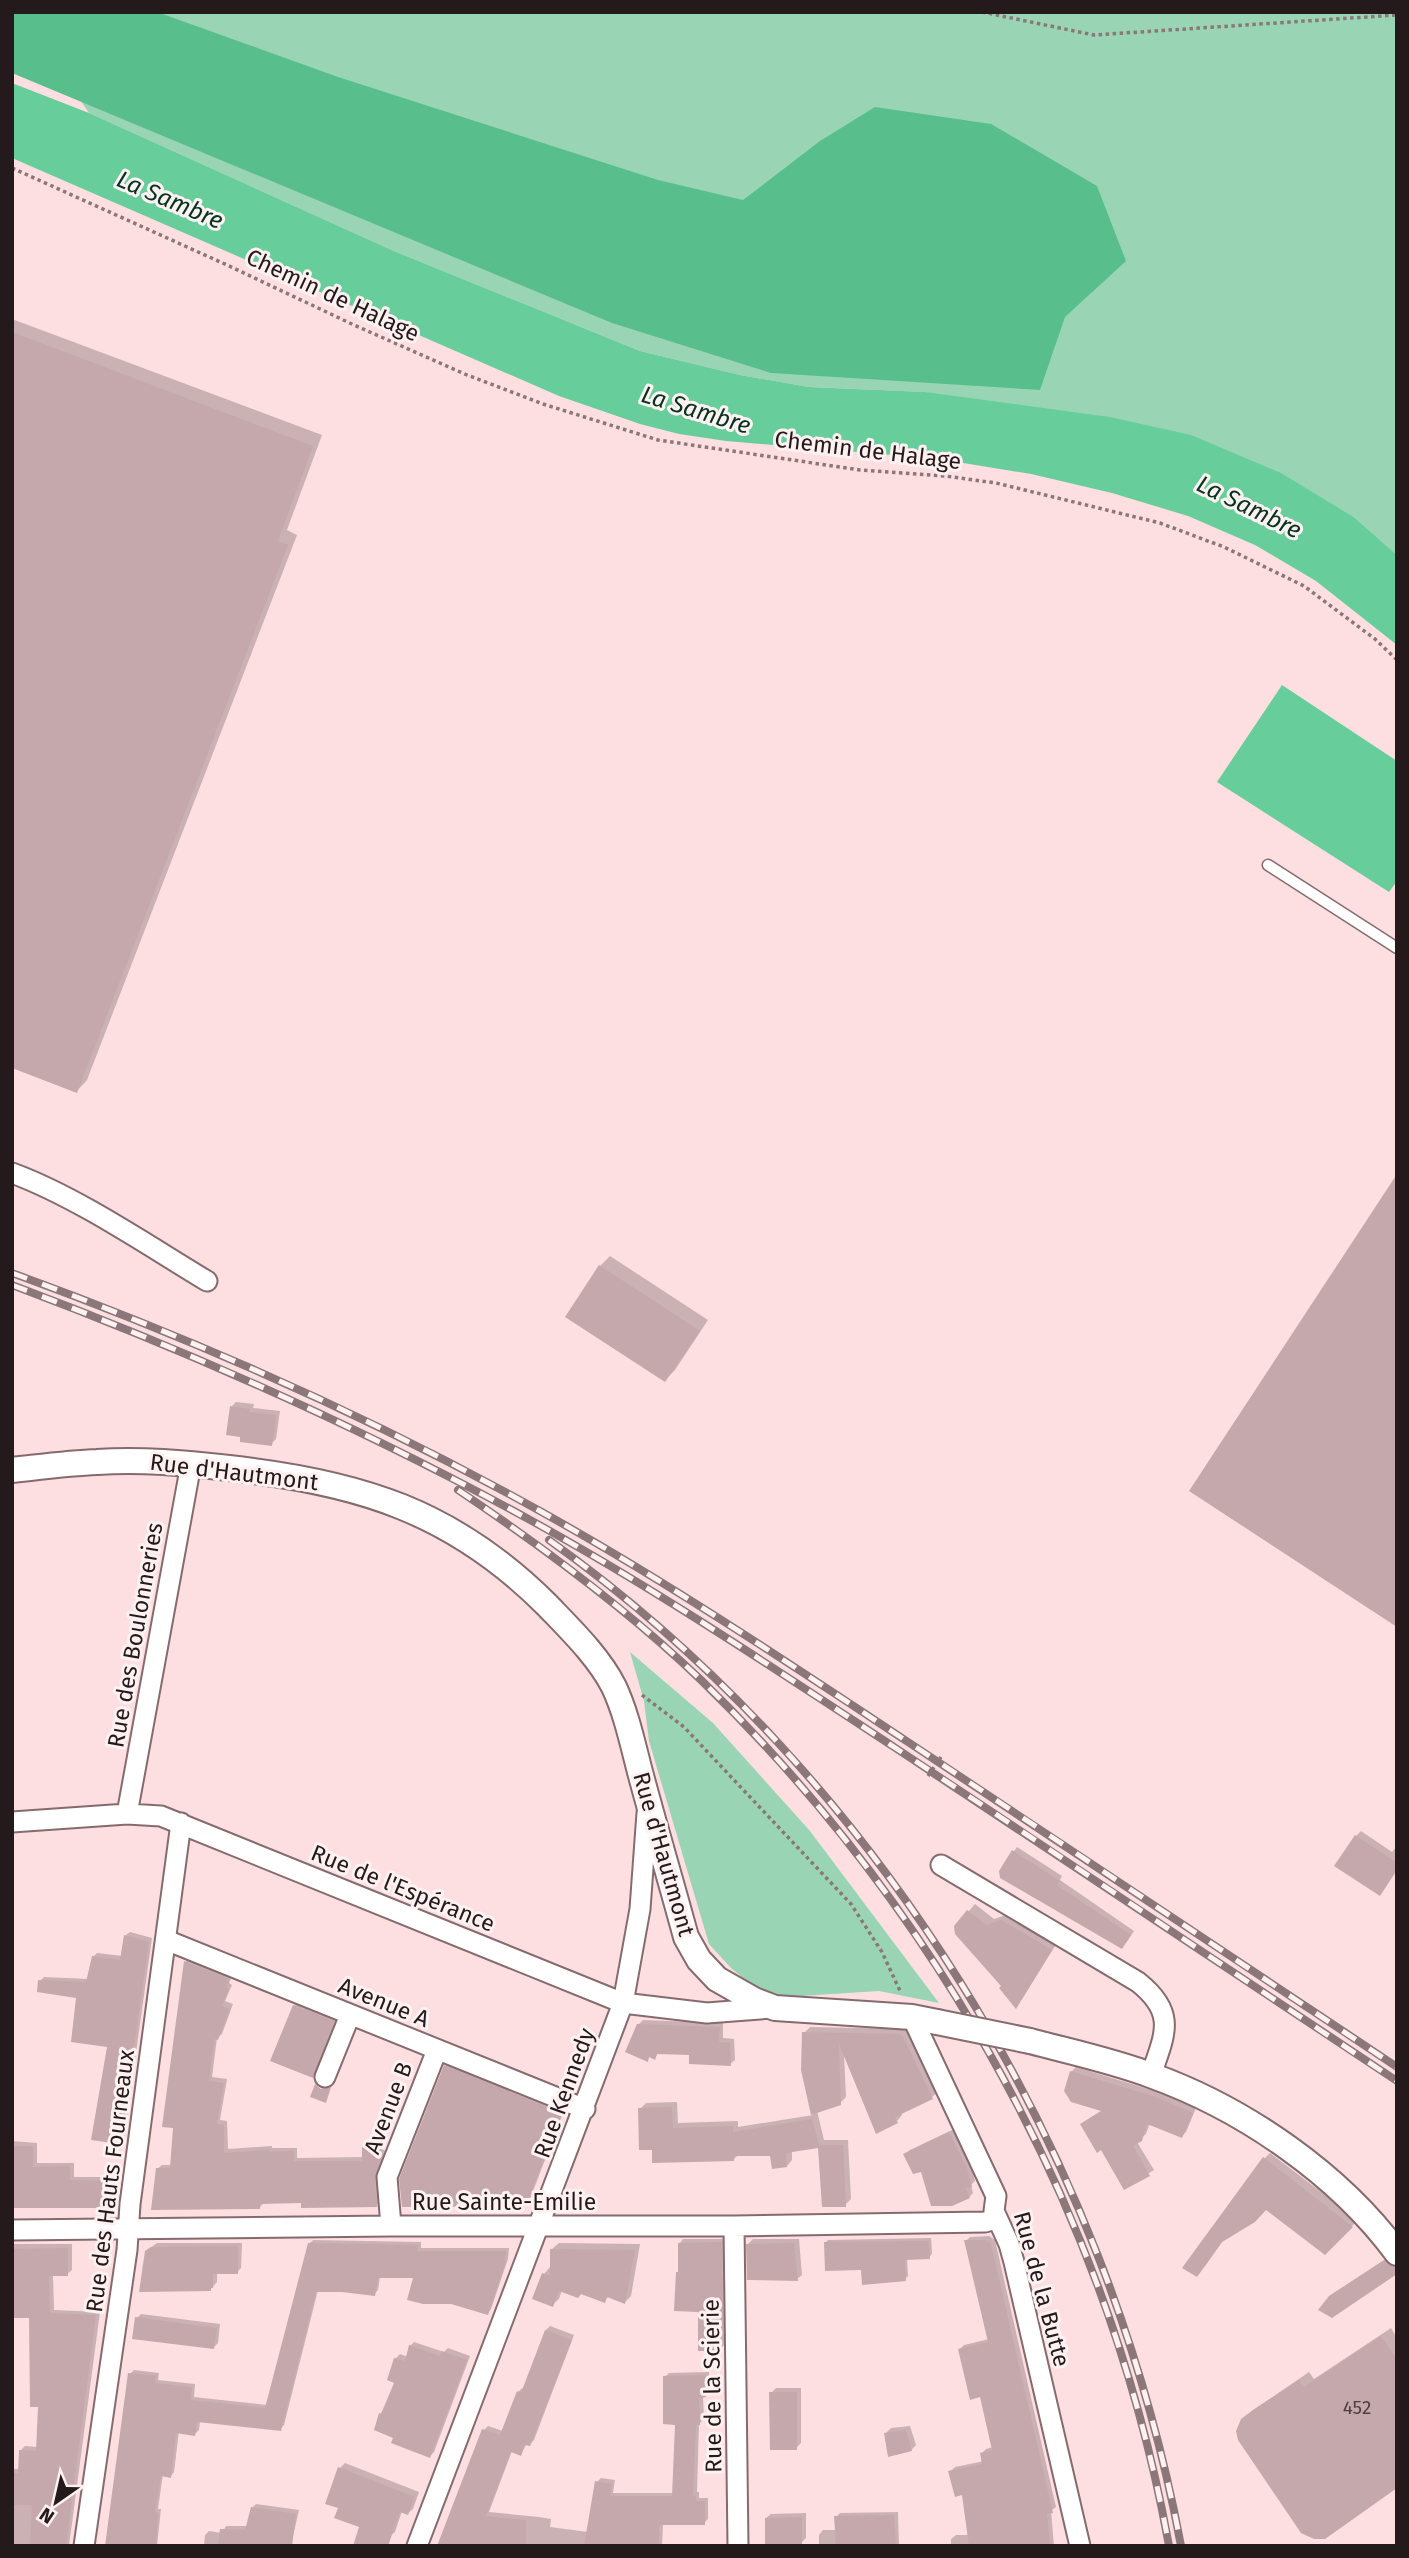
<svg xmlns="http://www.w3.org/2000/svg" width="1409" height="2558" font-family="'Fira Sans',sans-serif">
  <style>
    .green { fill: #99d5b4 }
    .forest { fill: #58bf8c }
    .water { fill: #67ce9b }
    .shadow { fill: #0003 }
    .building { fill: #c5a8ab }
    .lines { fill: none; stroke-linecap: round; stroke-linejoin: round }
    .service-casing { stroke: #866b6e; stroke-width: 13 }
    .minor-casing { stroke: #866b6e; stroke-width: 23 }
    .tertiary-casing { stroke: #866b6e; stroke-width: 28 }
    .path { stroke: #8b7779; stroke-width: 3.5; stroke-dasharray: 3.5 3.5; stroke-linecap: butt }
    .service { stroke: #fff; stroke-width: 10 }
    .minor { stroke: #fff; stroke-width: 19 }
    .tertiary { stroke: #fff; stroke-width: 24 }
    .rail-casing { stroke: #8b7779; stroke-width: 8 }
    .rail { stroke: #fdf1f2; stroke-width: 5; stroke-dasharray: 16; stroke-linecap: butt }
    .tertiary-bridge-casing { stroke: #866b6e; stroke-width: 28; stroke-linecap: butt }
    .tertiary-bridge { stroke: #fff; stroke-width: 24 }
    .labels { text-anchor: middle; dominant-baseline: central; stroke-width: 6; stroke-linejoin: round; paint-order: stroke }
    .number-label { font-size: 19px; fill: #4d3e3f }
    .street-label { font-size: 23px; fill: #251a1b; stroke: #fdf1f2 }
    .water-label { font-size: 24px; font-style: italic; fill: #063420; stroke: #fdf1f2 }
  </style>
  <rect width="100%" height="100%" fill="#fddee1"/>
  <path class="green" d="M20,12H1397V555L1355,518L925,392L809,387L740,375L640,351L394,251L89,113Z
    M630,1652L713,1723L810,1831L939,2003L879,1991L785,1997L752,1985L732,1969L709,1944L649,1741L644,1701Z"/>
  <path class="forest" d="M12,12H157L338,77L658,180L743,200L820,141L875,107L991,124L1097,186L1126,261L1065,317L1040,390L771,373L612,323L12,73Z"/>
  <path class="water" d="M12,83L89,113L394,251L640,351L740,375L809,387L925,392L1110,417L1191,435L1281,473L1355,518L1397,555V645L1316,581L1255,545L1188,516L1112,493L1031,474L939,459L726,441L679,434L640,424L559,396L12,158Z
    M1282,685L1397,761V881L1389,892L1217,782Z"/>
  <path class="shadow" d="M12,319L322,435L287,530L297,535L87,1080L77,1091L12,1066Z
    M610,1256L708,1320L675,1370L665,1380L600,1266Z
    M236,1402L254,1404L253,1408L280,1411L276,1439L271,1444L232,1406Z
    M1361,1831L1392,1852L1397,1846V1874L1356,1836Z
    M1017,1847L1062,1876L1060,1880L1134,1931L1126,1943L1000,1871Z
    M975,1904L994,1919L1009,1914L1057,1943L1022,1999L1016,2006L1003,1986L956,1926Z
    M130,1932L152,1938L124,2139L120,2142L109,2046L78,1996L40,1981L44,1977L89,1979L93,1957L97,1953L123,1956L126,1935Z
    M190,1957L232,1976L229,1983L232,1985L225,2001L233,2004L222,2034L217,2038L212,2077L227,2079L220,2120L227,2121L228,2149L272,2146V2148H297V2158L364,2157V2148L368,2144L386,2151L378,2172L381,2201L376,2206L303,2202L264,2203L260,2207L157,2169L162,2165H172L174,2126L164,2125L186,1961Z
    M299,2001L338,2016L317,2071L312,2076L273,2060L295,2005Z
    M643,2020L723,2023V2038L734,2039L735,2060L730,2064L691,2053L659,2052L654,2058L651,2056L647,2059L638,2025Z
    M810,2027L905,2029L909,2032L938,2092L932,2097L901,2112L902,2115L897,2121L844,2055L846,2097L840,2103L817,2111L824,2140H848L851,2199L845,2205L820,2147L792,2150V2160L787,2166L771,2154L738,2155L733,2160L653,2148L640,2109L646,2103L677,2102L678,2123L738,2121V2127L813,2115L803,2070L804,2033Z
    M450,2062L565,2108L530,2199L526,2204L446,2066Z
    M1076,2067L1161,2093L1196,2108L1186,2132L1182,2136L1150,2123L1146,2134L1137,2142L1154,2170L1125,2188L1102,2148L1082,2124L1103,2110L1071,2072Z
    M954,2129L971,2164L975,2181L971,2185L973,2193L969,2197L922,2170L905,2154L910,2150Z
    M12,2141L37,2143V2163H74V2177H118L110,2202L12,2206Z
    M1270,2153L1358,2220L1325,2253L1266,2208L1224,2239L1203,2269L1264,2159Z
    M989,2236L995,2240L1056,2507L1051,2511L1054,2546H951V2539L956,2535H969L963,2493L950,2472L955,2467L984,2461L982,2453L986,2449L993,2447L982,2395L960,2349L964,2345L989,2339L966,2241L970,2237Z
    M931,2238L932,2254L929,2257L907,2258L908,2276L905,2279L863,2268L825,2243L828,2240Z
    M683,2239H725L726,2322L724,2324V2345L720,2349L680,2271L679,2244Z
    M753,2239H799L802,2275L797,2279L748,2244Z
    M313,2240L421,2242V2248H509L508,2259L491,2309L488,2313L415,2276L380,2277L378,2290L374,2294L318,2290L284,2425L280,2429L200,2421L199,2430L195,2434L179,2431L174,2472L171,2476L163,2474L158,2509H161L157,2546H107L130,2374L134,2370L159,2373L158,2380L195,2384L194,2397L267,2405L309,2244Z
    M157,2243H242L241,2268L237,2272H217V2282L210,2290L146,2251Z
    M559,2243L640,2244L631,2296L625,2302L609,2296L604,2301L582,2292L562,2290L559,2299L552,2305L544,2274L550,2267L552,2249Z
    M12,2244H72V2270L67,2274L53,2275L54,2310L100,2312L69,2546H12V2469H20V2451L25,2446L38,2447L40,2405L31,2317H12Z
    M1390,2257L1397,2261V2272L1332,2316L1330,2297Z
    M141,2314L220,2324L218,2343L214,2347L137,2318Z
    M550,2326L574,2335L534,2440L530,2444L527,2443L521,2454L512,2451L489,2512L539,2517L551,2519L550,2527L588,2532L597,2482L601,2478L615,2480L613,2493H674L676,2423L665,2377L669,2373L709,2372V2391L703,2396L704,2419L699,2424L697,2492H699V2498H708V2519L704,2523H663L662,2546H439L484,2430L488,2426L503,2431L518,2392L522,2388L525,2389L546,2330Z
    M1391,2328L1397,2338V2486L1252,2411L1309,2372L1314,2379Z
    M414,2342L444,2352L448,2348L470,2356L434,2452L430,2456L396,2437L380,2414L384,2410L397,2382L395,2359L400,2354L408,2357L410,2346Z
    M776,2388H801V2443L796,2448L771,2393Z
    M910,2426L916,2445L911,2450L886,2433L891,2428Z
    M345,2463L419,2492L413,2509L408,2513L402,2511L395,2532L390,2536L340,2507V2468Z
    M256,2504L299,2510L291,2545H389L204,2546L205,2535L209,2531L222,2533L226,2526H248L252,2508Z
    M898,2512L899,2546H819V2535L823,2530H837L836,2517L840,2513Z
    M806,2513V2538L801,2543L767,2546L766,2518L771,2514Z"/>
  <path class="building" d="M12,332L313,446L278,541L288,545L77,1093L12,1068Z
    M1397,1174V1627L1189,1491Z
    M599,1265L700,1331L665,1382L565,1317Z
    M230,1406L250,1409L249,1412L276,1415L272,1446L240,1442V1437L226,1435Z
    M1355,1835L1397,1863V1870L1380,1896L1334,1866Z
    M1012,1850L1060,1881L1057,1885L1131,1935L1122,1949L1000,1878L999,1871Z
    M967,1910L986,1925L1001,1920L1052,1950L1016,2009L999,1988L1001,1986L955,1934L954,1926Z
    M124,1935L149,1942L120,2144L91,2140L107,2047L71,2042L76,1998L37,1992L38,1980L86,1982L92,1956L120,1960Z
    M184,1961L225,1977L229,1981L226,1988L229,1989L222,2006L230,2009L218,2040L214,2039L209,2081L224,2083L217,2124L224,2125V2153L269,2150V2152L294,2151V2161H362V2147L382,2155L375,2177L377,2207L301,2208V2203L260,2204V2209L151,2210L156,2168H170L173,2128L162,2127Z
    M293,2005L334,2021L313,2078L270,2061Z
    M637,2024L720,2027L719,2042L730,2043L731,2066L689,2064V2055L657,2054L655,2060L649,2057L648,2062L625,2052Z
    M802,2032L899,2034L903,2037L933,2099L895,2117L898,2123L876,2134L839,2044L841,2105L811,2115L801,2070Z
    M444,2065L562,2113L526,2206L402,2207L399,2179Z
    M1070,2071L1156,2097L1193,2113L1182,2138L1147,2124L1142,2141L1133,2146L1150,2176L1124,2190L1101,2150L1097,2153L1080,2124L1101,2111L1071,2102L1064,2091Z
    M315,2084L321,2089L331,2087L326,2103L310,2097Z
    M672,2107L673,2128L733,2126V2132L812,2119L819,2145H843L846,2207H822L818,2148L786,2153L787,2167L772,2169L770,2156H734V2161L652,2163V2150H639L638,2108Z
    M949,2132L967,2168L972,2187L966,2188L970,2198L952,2206H931L921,2172L913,2174L903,2154Z
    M12,2146H33V2167L70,2166V2180L115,2181L110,2203L107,2208H12Z
    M1263,2157L1353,2227L1325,2255L1266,2210L1255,2222L1222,2242L1197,2277L1182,2268Z
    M964,2240H985L991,2244L1053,2513L1047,2514L1050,2546H969L962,2495L955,2497L948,2471L982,2464L980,2453L992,2450L980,2397L970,2400L958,2349L988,2342Z
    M928,2241L930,2259L905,2260L906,2281L862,2285L861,2270L825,2271L824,2242Z
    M722,2242L723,2328H721V2351H698V2312L674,2311L676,2272H678V2243Z
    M308,2243L418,2245V2251H506L505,2264L488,2315L451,2304H423L407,2300L413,2278H378L375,2296L342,2292H316L281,2431L197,2422L195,2436L176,2433L171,2478L161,2476L155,2512L158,2513L156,2546H105L128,2373L156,2376L155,2383L192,2387L191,2400L265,2408Z
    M794,2243L798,2281L747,2280L746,2244Z
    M238,2246V2274H213V2288H211V2291L139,2292L145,2251L151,2247Z
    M68,2248V2276H49L50,2313L96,2315L66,2546H38L30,2543L32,2505H12V2473H18L19,2450L36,2451L38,2407H30L29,2318H12V2249Z
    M550,2249L635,2250L625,2304L607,2297L605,2303L581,2294L578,2298L559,2291L553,2307L532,2299L542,2273L550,2276Z
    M1384,2260L1396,2267L1397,2274L1332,2318L1318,2310L1329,2296Z
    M135,2317L217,2328L214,2349L132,2339Z
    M545,2330L572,2340L530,2446L525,2445L521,2456L511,2452L486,2516L526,2520V2546H437L482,2429L500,2435L517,2391L521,2393Z
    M1381,2336L1397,2360V2488L1325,2539H1314L1301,2533L1238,2440L1236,2431L1241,2419L1253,2410L1299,2380L1304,2387Z
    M409,2345L440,2356L442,2351L467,2360L430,2458L391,2443L393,2438L374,2430L379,2413L381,2414L394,2383L387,2380L394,2358L405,2361Z
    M705,2375L706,2397L699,2398L700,2425H696L693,2496L696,2495V2501H705V2525H659V2546H584L595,2481L612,2484L610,2496H672L675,2425L663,2424V2376Z
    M769,2392H797V2450H770Z
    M906,2430L912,2451L888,2457L884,2433Z
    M338,2467L415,2497L408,2515L400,2512L388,2546H353L359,2527L334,2518L338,2508L325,2504Z
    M251,2507L296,2514L292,2546H218L220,2529L245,2530Z
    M894,2515L896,2546H836L834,2516Z
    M802,2517V2544L765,2546V2518Z"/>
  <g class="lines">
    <g class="service-casing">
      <path id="service" d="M1268,865L1397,948"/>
    </g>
    <g class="minor-casing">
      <path id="minor" d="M12,1173C77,1197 147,1245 207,1281
        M127,1814L191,1464
        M12,1822L127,1814L161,1816L623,2003L707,2013L772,2008
        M941,1865L1138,1982C1177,2013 1165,2034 1151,2075
        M166,1940L585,2109
        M912,2017L996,2196L994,2211L1009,2244L1014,2262L1080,2546
        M325,2077L350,2015
        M391,2226L387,2177L437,2050
        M734,2226L738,2546
        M12,2230L391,2226H734L985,2222L996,2219
        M84,2546L127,2250L130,2204L181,1823
        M417,2546L623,2003L640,1909L647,1813"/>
    </g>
    <g class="tertiary-casing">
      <path id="tertiary" d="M12,1470C40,1467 69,1463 97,1462C141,1459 185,1463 229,1468C358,1482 453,1511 547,1605C570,1629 599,1657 614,1687C628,1717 634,1751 643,1783C657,1835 672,1885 686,1937L699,1960L717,1979L754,2000L775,2008L912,2017L937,2022
        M1030,2041C1071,2052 1114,2061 1153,2076C1244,2109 1339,2174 1397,2253"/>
    </g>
    <path class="path" d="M982,12L1094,35L1397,15
      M12,168L227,265L354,325L467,375L543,404L658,440L860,470L945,476L996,483L1160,523L1224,547L1304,586L1375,639L1397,660
      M642,1695L684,1727L851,1904L882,1952L901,1993
      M928,1776L941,1757"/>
    <use href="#service" class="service"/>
    <use href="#minor" class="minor"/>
    <use href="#tertiary" class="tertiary"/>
    <g class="rail-casing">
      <path id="rail" d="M12,1273C194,1339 371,1417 540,1511C666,1581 787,1662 908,1742C1071,1849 1234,1959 1397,2067
        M12,1285C191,1352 365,1429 532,1521C657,1590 775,1669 894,1747C1062,1857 1229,1970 1397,2081
        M458,1490C543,1547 627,1609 701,1680C940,1912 1110,2218 1169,2546
        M549,1540C877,1774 1108,2151 1181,2546"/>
    </g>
    <use href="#rail" class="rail"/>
    <g class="tertiary-bridge-casing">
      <path id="tertiary-bridge" d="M937,2022L1030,2041"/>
    </g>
    <use href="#tertiary-bridge" class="tertiary-bridge"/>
  </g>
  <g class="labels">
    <g class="number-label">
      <text x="1357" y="2407">452</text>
    </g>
    <g class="street-label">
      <text transform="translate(333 295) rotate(25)">Chemin de Halage</text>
      <text transform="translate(868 450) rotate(7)">Chemin de Halage</text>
      <text transform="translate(234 1472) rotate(7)">Rue d'Hautmont</text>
      <text transform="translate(135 1635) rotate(-80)">Rue des Boulonneries</text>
      <text transform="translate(664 1854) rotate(74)">Rue d'Hautmont</text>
      <text transform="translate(403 1888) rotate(22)">Rue de l'Espérance</text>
      <text transform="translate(384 2002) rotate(22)">Avenue A</text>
      <text transform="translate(564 2093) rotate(-70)">Rue Kennedy</text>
      <text transform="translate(388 2108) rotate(-69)">Avenue B</text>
      <text transform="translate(110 2181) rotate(-83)">Rue des Hauts Fourneaux</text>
      <text x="504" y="2202">Rue Sainte-Emilie</text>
      <text transform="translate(1042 2289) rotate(75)">Rue de la Butte</text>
      <text transform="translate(712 2386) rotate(-91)">Rue de la Scierie</text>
    </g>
    <g class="water-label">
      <text transform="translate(170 200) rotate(23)">La Sambre</text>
      <text transform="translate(696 410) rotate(17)">La Sambre</text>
      <text transform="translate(1249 507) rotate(26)">La Sambre</text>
    </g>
  </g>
  <rect width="1409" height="2558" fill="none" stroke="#251a1b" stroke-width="28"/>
  <g transform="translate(56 2502) rotate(214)" stroke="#fdf1f2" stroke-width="5" paint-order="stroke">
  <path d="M0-5L12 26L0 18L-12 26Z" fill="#251a1b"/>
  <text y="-10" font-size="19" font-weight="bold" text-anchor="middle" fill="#251a1b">N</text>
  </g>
</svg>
